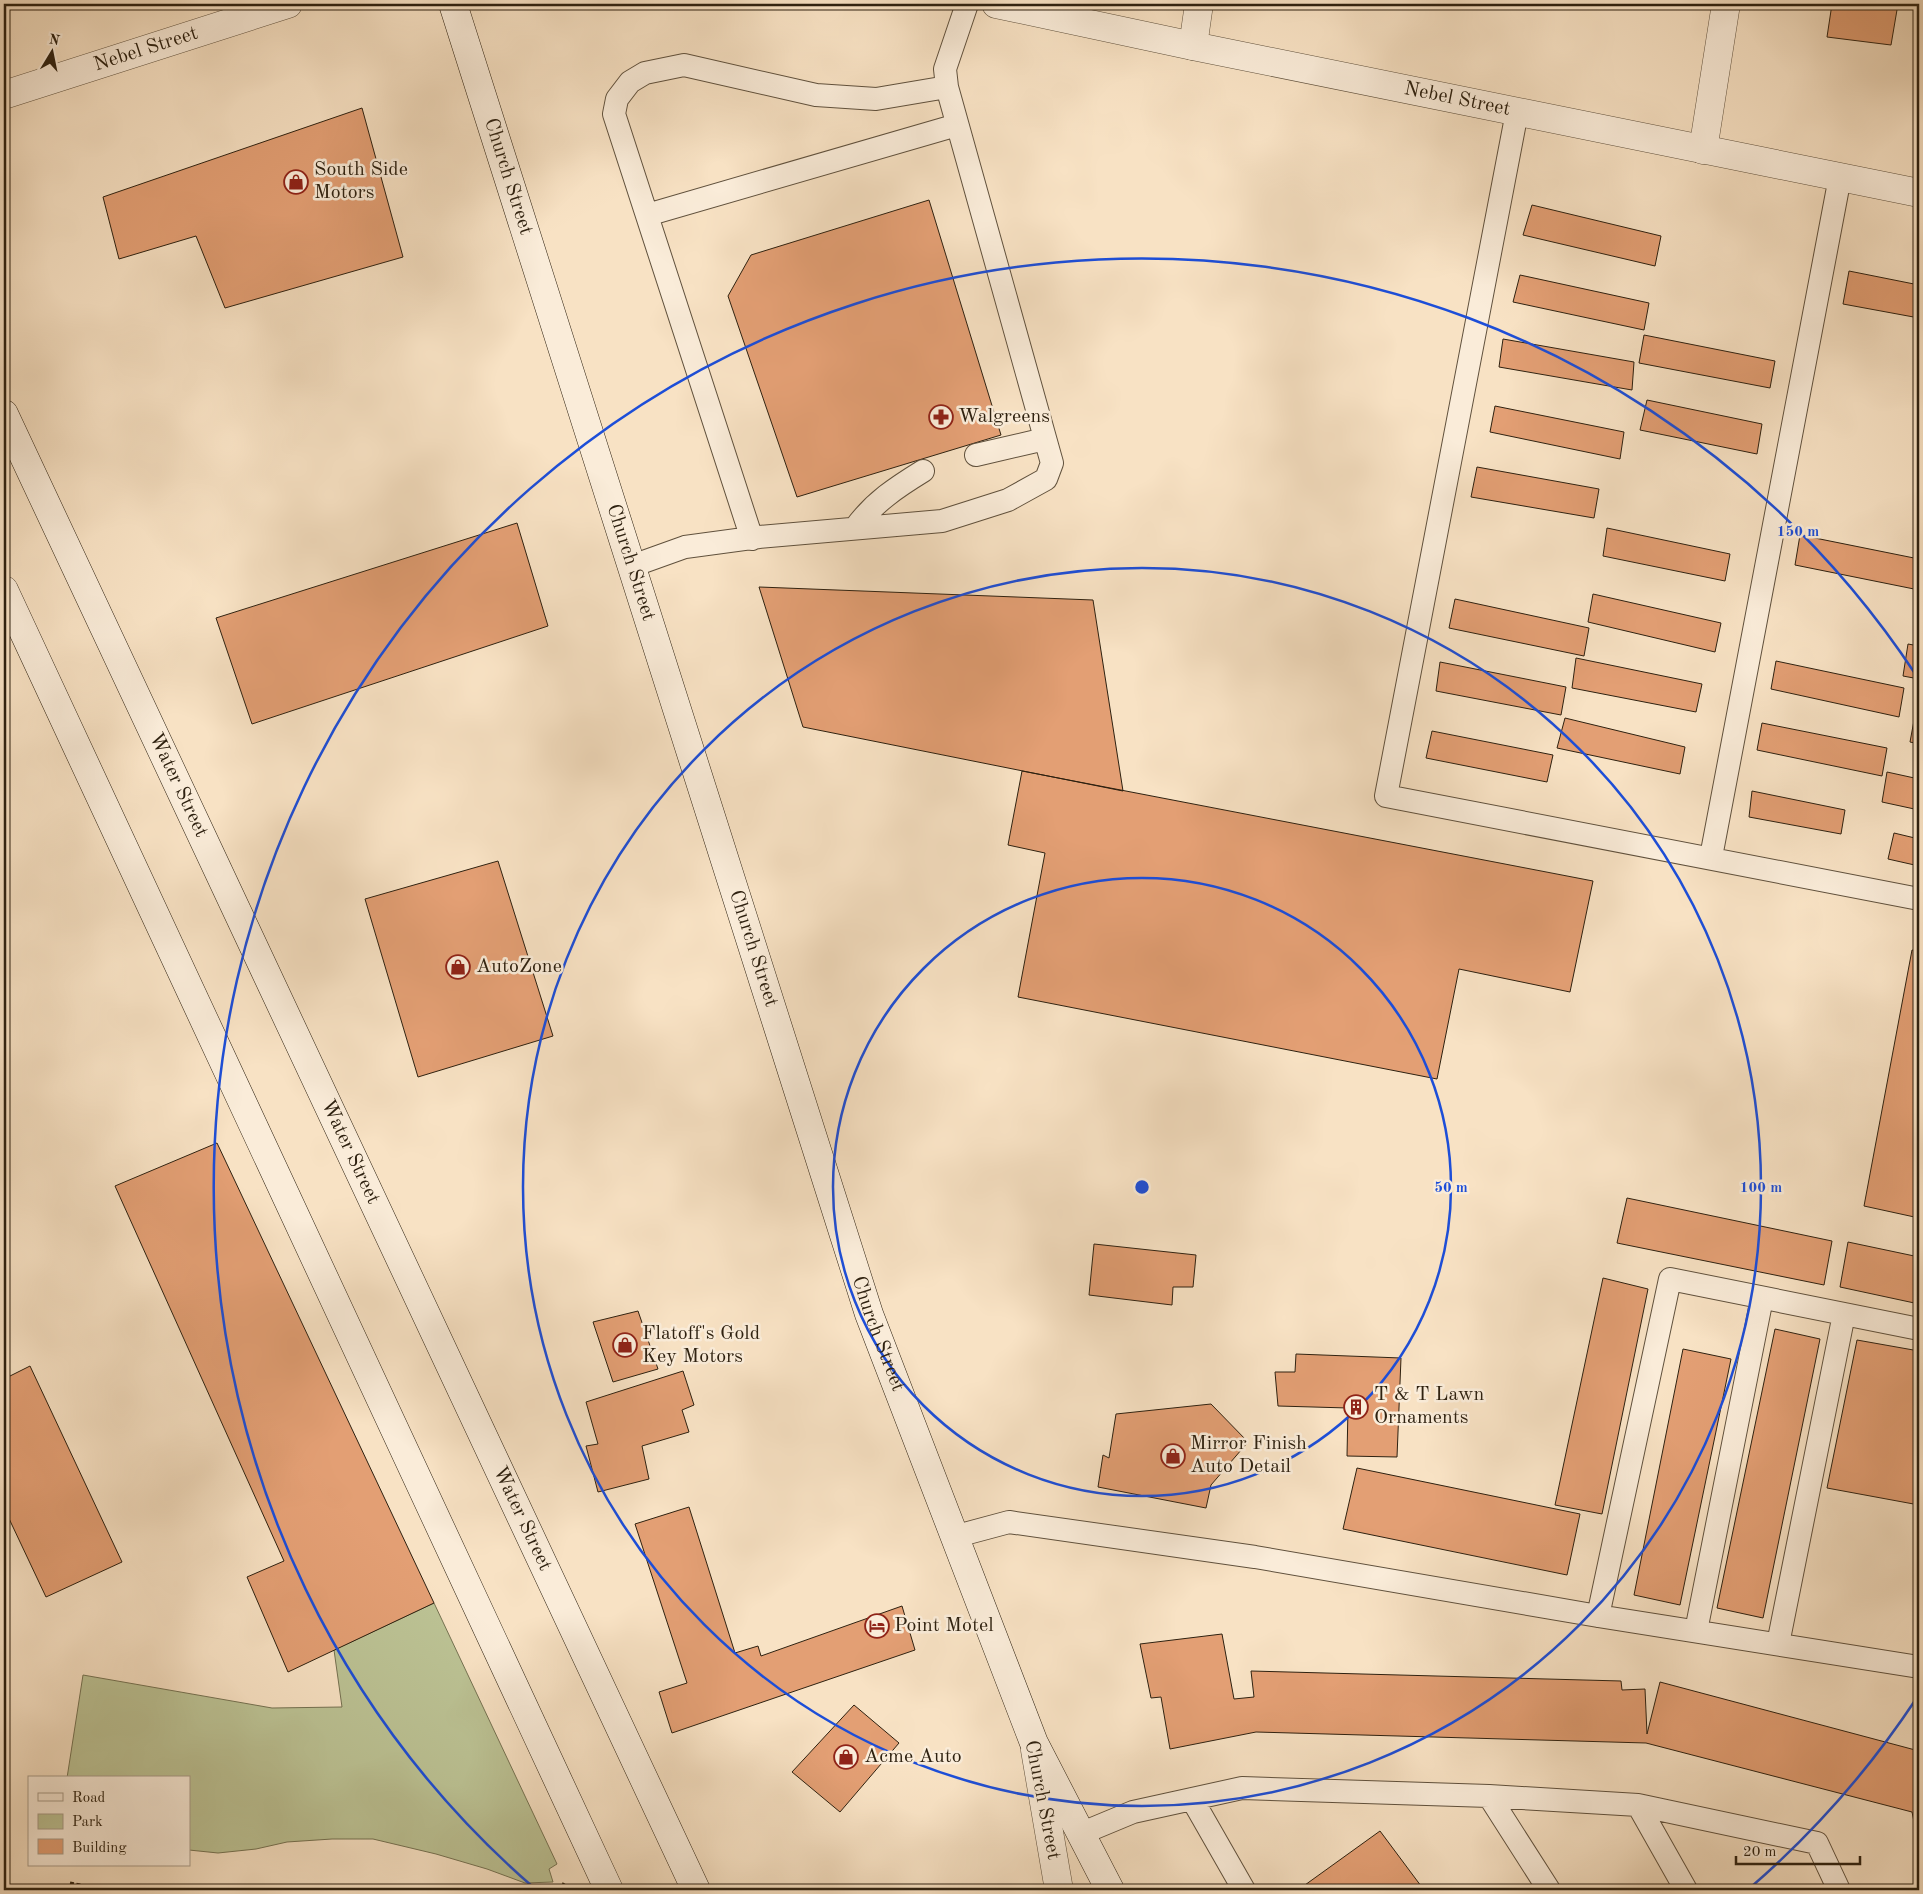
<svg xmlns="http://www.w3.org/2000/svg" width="1923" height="1894" font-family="'Old Standard TT',serif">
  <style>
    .green { fill: #bcc395; stroke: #757252 }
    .building { fill: #e39f74; stroke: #2e2110 }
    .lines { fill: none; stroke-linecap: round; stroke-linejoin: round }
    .service-casing { stroke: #60513d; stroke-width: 24 }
    .minor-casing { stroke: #60513d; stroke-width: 29 }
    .tertiary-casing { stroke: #60513d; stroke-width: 29 }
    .secondary-casing { stroke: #2e2110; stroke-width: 29 }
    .path { stroke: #2e2110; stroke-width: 3; stroke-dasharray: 4 2.5; stroke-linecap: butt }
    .service { stroke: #faecd9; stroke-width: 22 }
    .minor { stroke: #faecd9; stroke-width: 28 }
    .tertiary { stroke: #faecd9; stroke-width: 28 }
    .secondary { stroke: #faecd9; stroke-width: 28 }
    .ring { fill: none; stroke: #1d4ed8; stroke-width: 2.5 }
    .labels { text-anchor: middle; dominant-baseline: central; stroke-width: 5; stroke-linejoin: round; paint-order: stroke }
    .street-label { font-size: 20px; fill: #2e2110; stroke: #faecd9 }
    .poi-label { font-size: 20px; fill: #2e2110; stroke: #faecd9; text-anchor: start }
    .centre { fill: #1d4ed8; stroke: #faecd9; stroke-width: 2.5 }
    .ring-label { font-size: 15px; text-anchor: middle; font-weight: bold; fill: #1d4ed8; stroke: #faecd9; stroke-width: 5; stroke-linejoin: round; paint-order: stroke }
  </style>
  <rect width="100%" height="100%" fill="#f8e2c4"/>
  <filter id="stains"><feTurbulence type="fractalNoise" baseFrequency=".004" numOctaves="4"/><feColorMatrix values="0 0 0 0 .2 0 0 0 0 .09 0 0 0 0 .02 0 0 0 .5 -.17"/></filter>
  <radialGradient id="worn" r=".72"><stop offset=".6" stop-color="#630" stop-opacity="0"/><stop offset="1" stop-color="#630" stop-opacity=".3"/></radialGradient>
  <path class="green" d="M434,1603L557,1864L549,1869L553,1882L525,1883L487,1869L436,1854L373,1839H332L287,1842L256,1849L218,1853L189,1850V1778H67L83,1675L272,1708L342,1707L334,1650Z"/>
  <path class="building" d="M1832,4H1898L1891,45L1827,37Z
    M362,108L403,257L225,308L196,236L119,259L103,197Z
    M929,200L1001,435L797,497L728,296L751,255Z
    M1532,205L1661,236L1655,266L1523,235Z
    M1849,271L1919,285V318L1843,304Z
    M1520,275L1649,303L1644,330L1513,302Z
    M1644,335L1775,361L1770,388L1639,363Z
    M1503,339L1634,362L1632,390L1499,367Z
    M1647,400L1762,424L1757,454L1640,430Z
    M1495,406L1624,432L1620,459L1490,432Z
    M1477,467L1599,489L1594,518L1471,497Z
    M517,523L548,626L252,724L216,618Z
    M1607,528L1730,554L1725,581L1603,556Z
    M1800,535L1919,559V590L1795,565Z
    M759,587L1093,600L1123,791L803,727Z
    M1593,594L1721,623L1715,652L1588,622Z
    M1455,599L1589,628L1584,656L1449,628Z
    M1908,644L1919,646V679L1903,676Z
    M1576,658L1702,684L1696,712L1572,688Z
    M1776,661L1904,688L1899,717L1771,689Z
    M1440,662L1566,687L1561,715L1436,691Z
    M1915,715L1919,716V744L1910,742Z
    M1565,718L1685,747L1680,774L1557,748Z
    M1762,723L1887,748L1882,776L1757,750Z
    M1432,731L1553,755L1547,782L1426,758Z
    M1022,771L1593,881L1570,992L1459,969L1437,1079L1018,997L1045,853L1008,845Z
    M1887,772L1919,779V810L1882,802Z
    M1752,791L1845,810L1841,834L1749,817Z
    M1894,833L1919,839V866L1888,859Z
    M498,861L553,1036L418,1077L365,899Z
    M1912,950L1919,951V1218L1864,1206Z
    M217,1143L434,1603L288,1672L247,1577L284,1561L115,1186Z
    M1627,1198L1832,1241L1824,1285L1617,1243Z
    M1848,1242L1919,1257V1304L1840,1287Z
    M1094,1244L1196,1255L1193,1287H1173L1172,1305L1089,1295Z
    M1603,1278L1648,1289L1602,1514L1555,1505Z
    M638,1311L658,1369L613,1382L593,1322Z
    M1775,1329L1820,1339L1763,1618L1717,1608Z
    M1857,1340L1919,1351V1505L1827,1488Z
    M1683,1349L1731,1359L1680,1605L1634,1595Z
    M1296,1354L1401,1358L1397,1457L1347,1456L1348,1408L1278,1406L1275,1372H1295Z
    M30,1366L122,1562L46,1597L4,1508V1379Z
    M683,1371L694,1405L682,1410L689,1432L642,1446L649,1479L598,1492L586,1446L598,1444L586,1402Z
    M1211,1404L1248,1442L1211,1485L1206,1508L1098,1487L1103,1455L1109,1458L1116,1414Z
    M1357,1468L1580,1514L1567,1575L1343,1529Z
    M689,1507L735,1653L758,1646L761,1656L902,1606L915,1650L672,1733L659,1692L687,1683L635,1524Z
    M1222,1634L1234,1699L1254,1697L1251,1671L1621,1681L1622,1690L1645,1689L1647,1734L1660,1682L1919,1751V1846L1912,1812L1646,1743L1256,1732L1170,1749L1161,1697L1151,1698L1140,1644Z
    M854,1705L899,1743L840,1812L792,1772Z
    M1380,1831L1424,1890H1298Z"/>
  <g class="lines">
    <g class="service-casing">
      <path id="service" d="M1517,112L1386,796L1919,899
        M647,215L957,125
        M976,455L1045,439
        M855,528C874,502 897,487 923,471
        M752,539L614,114L617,99L630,82L645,73L684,65L816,95L876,99L947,87
        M632,566L685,547L759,537L942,521L1008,500L1046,479L1052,463L947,87L945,69L967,4
        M1711,857L1840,177
        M953,1537L1009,1522L1255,1557L1598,1616L1919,1667
        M1598,1616L1670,1279L1919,1329
        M1696,1631L1762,1298
        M1778,1644L1844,1314
        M1489,1796L1549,1890
        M1192,1799L1244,1890
        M1638,1805L1686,1890
        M1080,1834L1133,1812L1242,1788L1489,1796L1638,1805L1817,1843L1839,1890"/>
    </g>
    <g class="minor-casing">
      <g id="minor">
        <path id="s1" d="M996,4L1193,46L1919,193"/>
        <path d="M1193,46L1199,4"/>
        <path d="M1703,150L1726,4"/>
        <path d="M1035,1750L1059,1890"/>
      </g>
    </g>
    <g class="tertiary-casing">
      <g id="tertiary">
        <path id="s2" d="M4,95L288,4"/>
      </g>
    </g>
    <g class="secondary-casing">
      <g id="secondary">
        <path id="s3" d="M453,4L869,1314L1034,1743L1110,1890"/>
        <path id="s4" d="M4,414L696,1890"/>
        <path d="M4,590L609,1890"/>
      </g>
    </g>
    <path class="path" d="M70,1883L105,1890
      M560,1890L564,1883"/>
    <use href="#service" class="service"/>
    <use href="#minor" class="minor"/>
    <use href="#tertiary" class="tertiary"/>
    <use href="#secondary" class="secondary"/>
  </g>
  <g class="ring">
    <circle cx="1142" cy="1187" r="309"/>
    <circle cx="1142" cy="1187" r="619"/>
    <path d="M1916 1699A928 928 0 0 1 1751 1887M533 1887A928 928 0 1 1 1916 675"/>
  </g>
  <defs>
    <g id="shop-ring" transform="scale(1.25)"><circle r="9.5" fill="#faecd9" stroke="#8f2418" stroke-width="1.5"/><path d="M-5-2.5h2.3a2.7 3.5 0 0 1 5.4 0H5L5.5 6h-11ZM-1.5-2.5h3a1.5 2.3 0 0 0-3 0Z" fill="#8f2418"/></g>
    <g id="pharmacy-ring" transform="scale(1.25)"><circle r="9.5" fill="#faecd9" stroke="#8f2418" stroke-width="1.5"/><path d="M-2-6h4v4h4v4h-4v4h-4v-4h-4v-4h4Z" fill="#8f2418"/></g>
    <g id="building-ring" transform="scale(1.25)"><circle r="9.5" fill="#faecd9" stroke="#8f2418" stroke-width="1.5"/><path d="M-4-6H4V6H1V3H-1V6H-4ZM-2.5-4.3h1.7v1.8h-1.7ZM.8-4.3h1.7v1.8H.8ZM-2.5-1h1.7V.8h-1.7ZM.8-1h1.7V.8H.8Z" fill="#8f2418"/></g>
    <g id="hotel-ring" transform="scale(1.25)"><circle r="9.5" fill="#faecd9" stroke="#8f2418" stroke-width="1.5"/><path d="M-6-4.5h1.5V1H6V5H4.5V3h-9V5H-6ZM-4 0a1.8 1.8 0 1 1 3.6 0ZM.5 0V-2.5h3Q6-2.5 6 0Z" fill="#8f2418"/></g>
  </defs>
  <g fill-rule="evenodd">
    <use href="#shop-ring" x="296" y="182"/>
    <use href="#pharmacy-ring" x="941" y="417"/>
    <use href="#shop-ring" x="458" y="967"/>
    <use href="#shop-ring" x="625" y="1345"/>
    <use href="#building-ring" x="1356" y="1407"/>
    <use href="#shop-ring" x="1173" y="1456"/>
    <use href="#hotel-ring" x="877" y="1626"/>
    <use href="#shop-ring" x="846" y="1757"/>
  </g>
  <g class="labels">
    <g class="street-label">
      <text stroke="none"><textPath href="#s2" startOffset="149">Nebel Street</textPath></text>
      <text stroke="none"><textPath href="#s1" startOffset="471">Nebel Street</textPath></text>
      <text stroke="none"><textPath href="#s3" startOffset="181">Church Street</textPath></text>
      <text stroke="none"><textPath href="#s3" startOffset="586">Church Street</textPath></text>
      <text stroke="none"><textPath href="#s4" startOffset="410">Water Street</textPath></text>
      <text stroke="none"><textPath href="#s3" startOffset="991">Church Street</textPath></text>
      <text stroke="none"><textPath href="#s4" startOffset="815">Water Street</textPath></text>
      <text stroke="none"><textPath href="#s3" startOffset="1396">Church Street</textPath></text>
      <text stroke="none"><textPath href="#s4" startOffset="1220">Water Street</textPath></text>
      <text transform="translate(1042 1800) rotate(79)">Church Street</text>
    </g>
    <g class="poi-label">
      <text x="314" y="170">South Side<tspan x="314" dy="23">Motors</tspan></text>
      <text x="958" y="417">Walgreens</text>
      <text x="476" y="967">AutoZone</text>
      <text x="642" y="1334">Flatoff's Gold<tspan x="642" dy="23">Key Motors</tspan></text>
      <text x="1374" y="1395">T &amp; T Lawn<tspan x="1374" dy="23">Ornaments</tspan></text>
      <text x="1190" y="1444">Mirror Finish<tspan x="1190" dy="23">Auto Detail</tspan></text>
      <text x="894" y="1626">Point Motel</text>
      <text x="864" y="1757">Acme Auto</text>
    </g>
  </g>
  <circle cx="1142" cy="1187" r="8" class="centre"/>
  <g class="ring-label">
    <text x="1798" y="536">150 m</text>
    <text x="1451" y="1192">50 m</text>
    <text x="1761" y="1192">100 m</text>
  </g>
  <rect width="1923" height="1894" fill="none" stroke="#f8e2c4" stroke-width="20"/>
  <rect x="5" y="5" width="1913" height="1884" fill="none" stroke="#2e2110" stroke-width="2.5"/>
  <rect x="10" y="10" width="1903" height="1874" fill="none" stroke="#2e2110"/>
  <rect x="28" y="1776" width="162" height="90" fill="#faecd9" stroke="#a89b89"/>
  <rect x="38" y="1793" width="25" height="8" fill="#faecd9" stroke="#a89b89"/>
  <text x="72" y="1802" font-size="15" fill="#2e2110">Road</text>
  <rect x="38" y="1814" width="25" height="15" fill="#bcc395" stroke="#a89b89"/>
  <text x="72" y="1826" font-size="15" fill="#2e2110">Park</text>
  <rect x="38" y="1839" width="25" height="15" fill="#e39f74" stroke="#a89b89"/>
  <text x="72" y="1852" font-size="15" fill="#2e2110">Building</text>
  <g transform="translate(52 52) rotate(10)" stroke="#faecd9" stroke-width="4" paint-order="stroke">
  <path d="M0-4L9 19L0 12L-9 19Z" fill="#2e2110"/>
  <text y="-8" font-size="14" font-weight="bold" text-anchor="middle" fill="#2e2110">N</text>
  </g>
  <path d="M1736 1856v8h124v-8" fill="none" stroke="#2e2110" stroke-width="2.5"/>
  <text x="1743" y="1856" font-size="15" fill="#2e2110" stroke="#faecd9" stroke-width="4" paint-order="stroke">20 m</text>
  <rect width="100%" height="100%" filter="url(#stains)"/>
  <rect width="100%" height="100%" fill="url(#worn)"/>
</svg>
